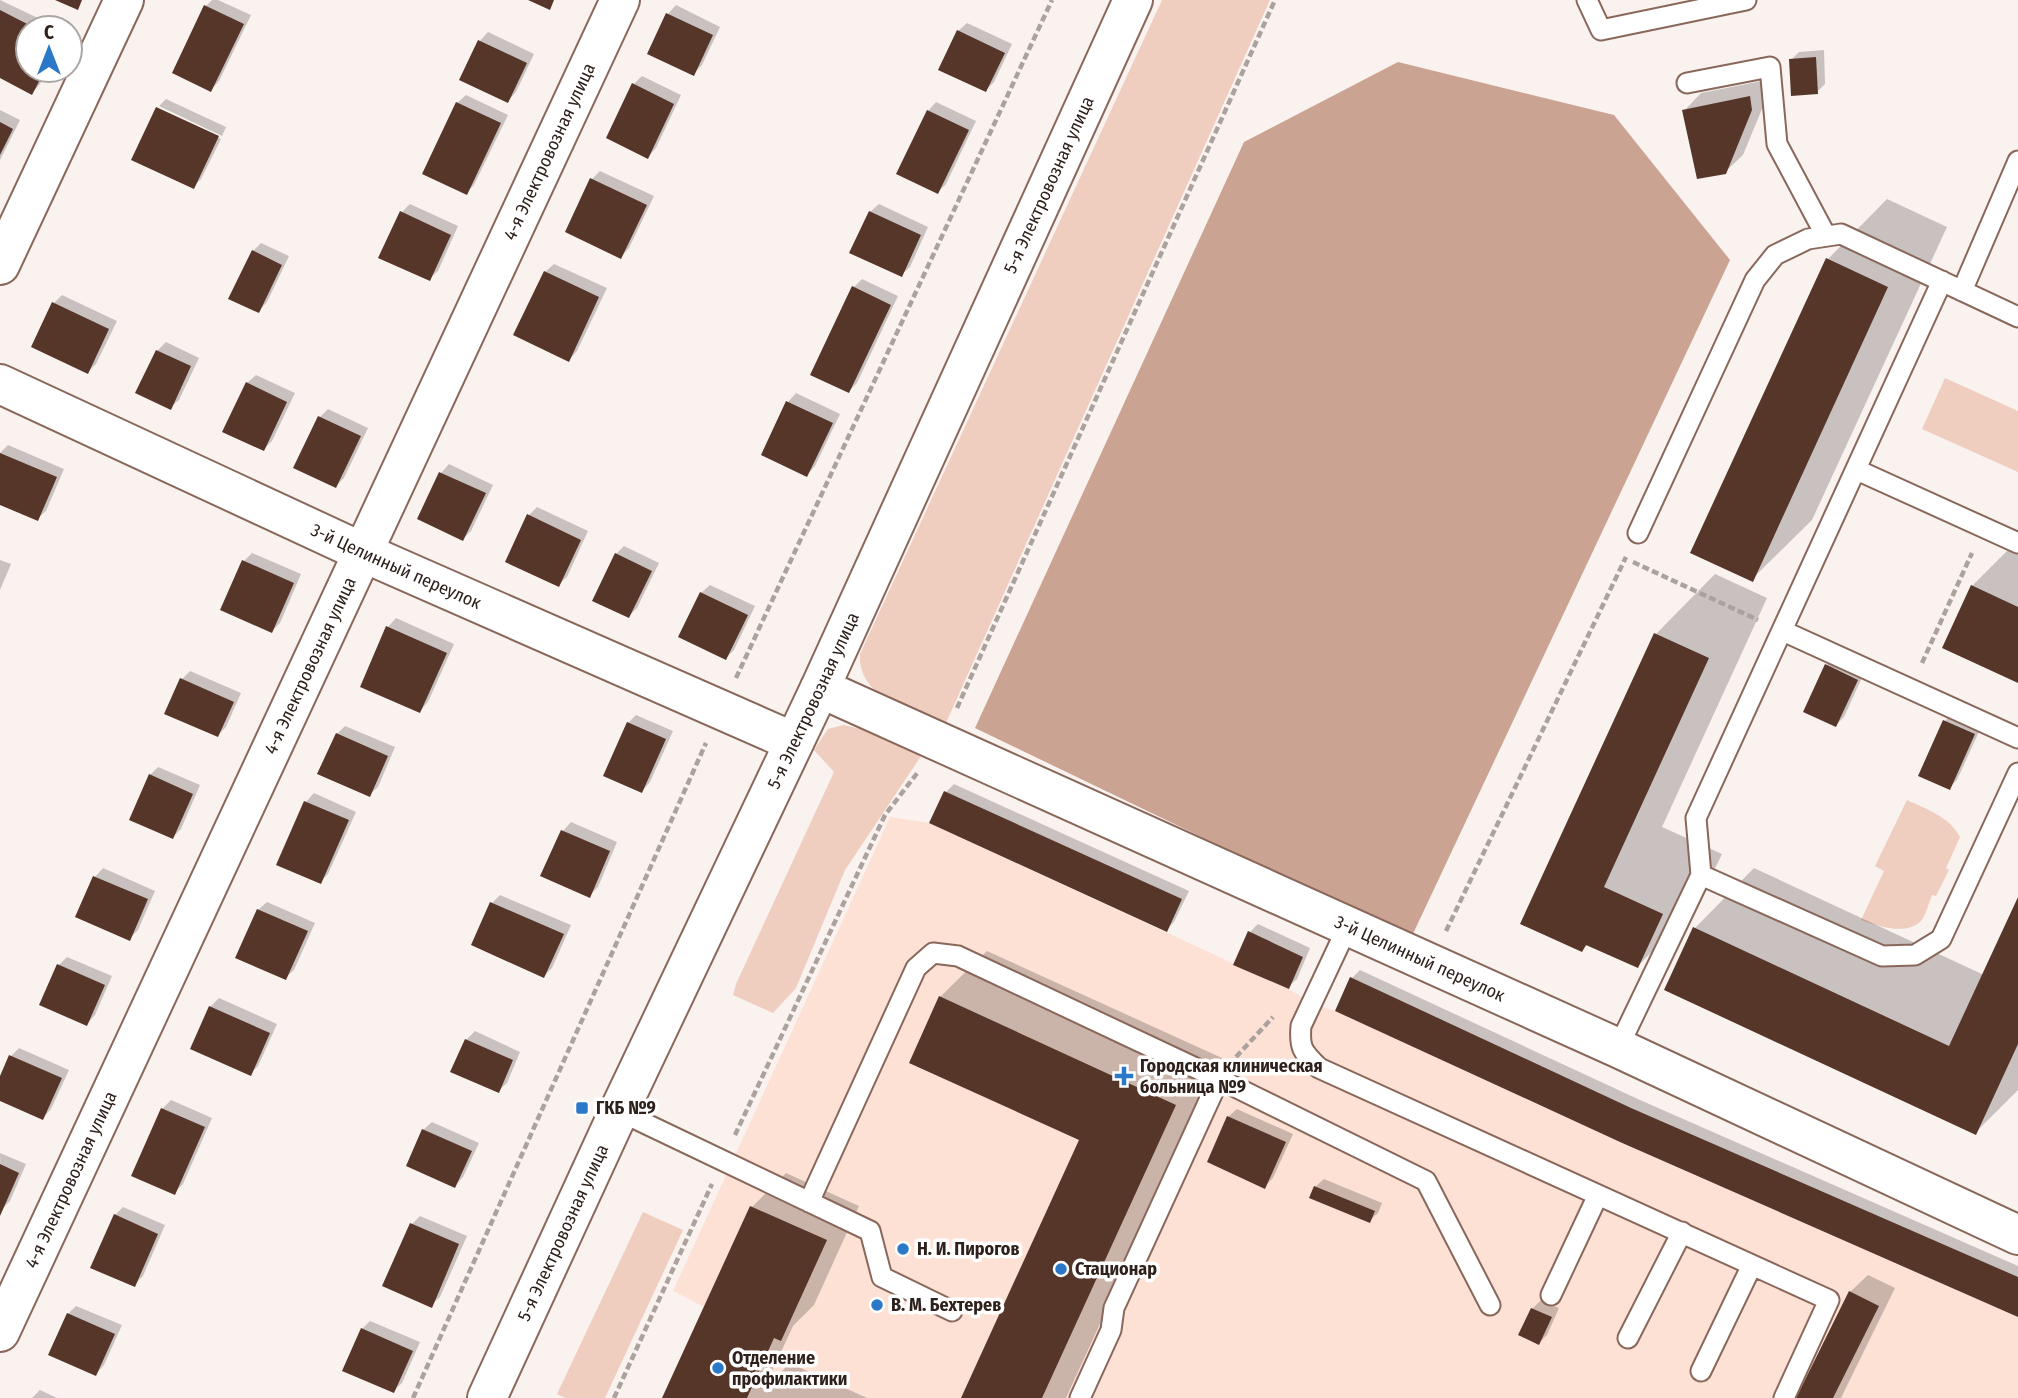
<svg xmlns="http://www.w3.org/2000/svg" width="2018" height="1398" font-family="'Fira Sans Condensed',sans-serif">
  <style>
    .built { fill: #fde1d5 }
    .green { fill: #efcdbf }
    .forest { fill: #cba393 }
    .shadow { fill: #0003 }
    .building { fill: #563628 }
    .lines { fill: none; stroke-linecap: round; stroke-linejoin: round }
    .lane-casing { stroke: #89685b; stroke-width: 23 }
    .street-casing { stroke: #89685b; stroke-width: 42 }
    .secondary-casing { stroke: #89685b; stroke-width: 42 }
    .path { stroke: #aba19d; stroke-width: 4.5; stroke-dasharray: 7 3.5; stroke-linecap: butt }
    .lane { stroke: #fff; stroke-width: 19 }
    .street { stroke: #fff; stroke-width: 38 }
    .secondary { stroke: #fff; stroke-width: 38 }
    .poi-dot { fill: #2b78c8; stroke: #fff; stroke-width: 2.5 }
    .labels { text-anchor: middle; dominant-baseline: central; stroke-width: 7; stroke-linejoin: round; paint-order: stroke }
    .street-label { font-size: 18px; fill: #2e201b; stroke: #fff }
    .poi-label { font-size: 18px; font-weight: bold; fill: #2e201b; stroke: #fff; text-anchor: start }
  </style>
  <rect width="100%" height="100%" fill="#faf2ef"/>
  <path class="built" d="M890,817L929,823L1289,989L1311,1003L1335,1011L1620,1142L2018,1317V1398H662L704,1307L673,1291Z"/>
  <path class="green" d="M1162,0H1270L945,725C913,711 857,698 860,654Z
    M1945,378L2018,411V472L1922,429Z
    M843,725L871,731L923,753L845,870L796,988L773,1013L733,995L736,984L834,772L814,750L828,729Z
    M1907,800C1926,809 1950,817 1960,837L1946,868L1949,870L1936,896L1932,895C1929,902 1926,915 1921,921C1906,936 1878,926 1861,920L1884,871L1875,866Z
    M643,1212L683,1230L605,1398H565L557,1394Z"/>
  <path class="forest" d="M1398,62L1614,115L1730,260L1411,938L975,728L1244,142Z"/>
  <path class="shadow" d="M0,0L59,28H28V70H47L40,84L32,93L0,77Z
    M212,0H218L251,15L219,81L211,90L206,6Z
    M676,5L720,27L702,65L693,74L649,53L668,14Z
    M967,23L1012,44L994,82L986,90L958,31Z
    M488,32L534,54L516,92L508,101L461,79L480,41Z
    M1824,50L1825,84L1817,92L1791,60L1799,52Z
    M642,76L681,95L656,148L648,157L634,84Z
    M1767,80L1769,92L1743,155L1725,172L1684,111L1701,93Z
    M466,95L508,115L474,185L466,193L457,103Z
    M166,99L226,127L222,136L159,106Z
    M936,102L976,121L946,184L938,192L928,111Z
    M159,107V110L221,139L201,179L193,187L133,159Z
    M0,110L20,120L0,160Z
    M600,171L654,196L629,248L621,257L592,179Z
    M1887,199L1947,227L1812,520L1752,579L1828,259Z
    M410,204L458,226L438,271L429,279L402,212Z
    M879,204L928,227L910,267L901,275L870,212Z
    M261,243L289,256L267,302L259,311L253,251Z
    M554,264L607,288L577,351L569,360L545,272Z
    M862,279L898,296L857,383L849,391L854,287Z
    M62,295L117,321L96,364L88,372L54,303Z
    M166,342L199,358L179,400L170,408L157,351Z
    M256,375L295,393L272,441L264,449L247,383Z
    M796,393L840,414L815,466L807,475L763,454L788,402Z
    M328,409L368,428L344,478L336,486L320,417Z
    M8,445L64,469L46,511L37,519L0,503V453Z
    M449,464L493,485L471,531L463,539L419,518L441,473Z
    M537,507L588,531L567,577L558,585L529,515Z
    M2018,540V681L1972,586Z
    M624,546L659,563L637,608L629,616L616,554Z
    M252,553L301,574L280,623L272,631L244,561Z
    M0,560L11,564L0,590Z
    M1715,574L1767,598L1662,827L1722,854L1697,906L1638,966L1588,944L1582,950L1656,634Z
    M710,585L755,606L734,650L726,658L701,593Z
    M396,618L454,644L428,702L420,711L362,686L388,627Z
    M1835,657L1865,671L1844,717L1836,725L1827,665Z
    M190,671L241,693L226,727L218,735L182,679Z
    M1953,712L1982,725L1957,780L1949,788L1920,775L1945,721Z
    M636,715L673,731L650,782L642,791L628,723Z
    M345,726L395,747L378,787L369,795L337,734Z
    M158,767L200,785L181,829L173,837L150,775Z
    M954,784L1189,891L1174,922L1166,930L946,792Z
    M314,793L356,812L328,874L320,882L279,864L306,802Z
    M571,822L617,842L598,887L589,896L543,875L563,831Z
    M103,868L155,891L138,930L130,938L78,916L95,877Z
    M1754,868L1984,975L2018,901V1090L1976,1132L1695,928Z
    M500,895L571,925L552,968L544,976L492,903Z
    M267,902L315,923L294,970L285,978L258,910Z
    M1258,924L1310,948L1297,979L1288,987L1250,932Z
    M987,951L1222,1058L1066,1398H963L1082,1139L940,997Z
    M67,957L112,976L95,1015L87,1024L59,965Z
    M1360,970L1640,1100L2018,1266V1315L1352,978Z
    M219,998L277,1024L258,1066L250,1074L210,1007Z
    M475,1031L520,1052L507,1083L498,1091L466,1040Z
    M19,1048L69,1070L51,1109L43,1118L0,1099V1081L11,1056Z
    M171,1100L212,1118L183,1184L174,1193L133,1175L162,1109Z
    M1237,1109L1293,1134L1273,1178L1265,1186L1228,1117Z
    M432,1122L479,1143L463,1177L455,1186L423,1130Z
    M0,1153L26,1164L10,1201L1,1210Z
    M786,1173L859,1206L814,1305L793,1326L764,1389L790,1363L867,1398H664L752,1207Z
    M1324,1179L1382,1203L1378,1213L1369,1221L1315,1187Z
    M123,1207L165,1225L143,1276L134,1285L115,1215Z
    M420,1216L467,1236L440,1297L431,1305L412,1224Z
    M1868,1275L1895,1288L1841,1398H1798L1850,1292Z
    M1541,1300L1559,1308L1547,1335L1539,1343L1521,1334L1532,1309Z
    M76,1306L122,1325L104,1365L96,1374L68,1314Z
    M370,1321L420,1342L402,1383L393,1391L362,1329Z
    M40,1390L57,1398H32Z"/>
  <path class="building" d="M55,0H82L78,10Z
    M528,0H554L550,10Z
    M204,5L244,24L211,92L172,73Z
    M0,10L35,28H28V70H45L32,95L0,78Z
    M666,13L713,35L694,76L647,54Z
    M957,30L1005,53L986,92L938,70Z
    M478,40L527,63L508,103L459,80Z
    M1816,57L1818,94L1791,96L1789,59Z
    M632,83L674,104L648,159L606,138Z
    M1750,96L1752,110L1726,174L1697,179L1682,110Z
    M456,102L501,123L467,195L422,174Z
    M156,107L219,136L194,189L131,160Z
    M927,110L969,130L938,194L896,174Z
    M0,122L13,129L0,155Z
    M590,178L647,205L621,259L565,232Z
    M400,211L451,235L430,281L378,258Z
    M869,211L921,235L902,277L849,253Z
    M252,250L282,265L259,313L228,299Z
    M1826,258L1888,287L1753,582L1690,553Z
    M544,271L599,297L569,362L513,335Z
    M852,286L891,305L849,393L810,375Z
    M52,302L109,329L88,374L31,347Z
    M156,350L191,366L171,410L135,393Z
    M246,382L287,402L264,451L222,432Z
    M786,401L833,423L807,477L761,455Z
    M318,416L361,436L336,488L293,468Z
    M0,453L57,477L38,521L0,505Z
    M439,472L486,493L463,541L417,519Z
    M527,514L581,540L559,587L505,562Z
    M615,553L652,571L629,618L592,601Z
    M242,560L294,583L272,633L220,610Z
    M1971,585L2018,607V683L1942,648Z
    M700,592L748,615L726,660L678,637Z
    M386,626L447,653L420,713L360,687Z
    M1654,633L1709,658L1604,887L1663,914L1638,968L1586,945L1582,952L1520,924Z
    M1825,664L1858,680L1836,727L1803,712Z
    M180,678L234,702L218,737L164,714Z
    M1943,720L1975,734L1950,790L1918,776Z
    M627,722L666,739L642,793L603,776Z
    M336,733L388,756L370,797L317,774Z
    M149,774L193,794L173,839L129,820Z
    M944,791L1182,899L1167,932L929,823Z
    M304,801L349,820L321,884L276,865Z
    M561,830L610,851L590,898L540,876Z
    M93,876L148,899L130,941L75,917Z
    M2018,897V1044L1976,1135L1664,990L1693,927L1949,1046Z
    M490,902L564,934L544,978L471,945Z
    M257,909L308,931L286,980L235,958Z
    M1248,931L1303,957L1289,989L1233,965Z
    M57,964L105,985L87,1026L39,1005Z
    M1350,977L1631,1108L2018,1277V1317L1620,1142L1335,1011Z
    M939,996L1176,1105L1042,1398H961L1079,1140L909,1063Z
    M209,1006L270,1033L251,1076L190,1049Z
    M465,1039L513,1060L499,1093L450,1072Z
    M9,1055L62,1078L43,1120L0,1101V1076Z
    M161,1108L205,1127L175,1195L131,1176Z
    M1227,1116L1286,1142L1265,1189L1207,1162Z
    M422,1129L472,1151L455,1188L406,1166Z
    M0,1164L19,1173L0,1216Z
    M1314,1186L1375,1211L1370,1223L1309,1198Z
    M750,1206L827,1240L781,1341L774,1338L747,1398H662Z
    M114,1214L158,1234L135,1287L90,1268Z
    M410,1223L459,1244L432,1308L382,1286Z
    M1849,1291L1879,1306L1833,1398H1796Z
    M1531,1308L1552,1317L1539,1345L1518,1335Z
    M67,1313L115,1334L96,1376L48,1355Z
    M361,1328L413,1351L394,1393L342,1371Z"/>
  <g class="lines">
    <g class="lane-casing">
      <path id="lane" d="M1587,0L1601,30L1746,0
        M1687,83L1770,67L1777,144L1826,236
        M1942,281L1696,818L1701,875L1882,956L1915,955L1941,939L2018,773
        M1962,291L2018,161
        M1857,470L2018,543
        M1638,533L1755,280L1775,255L1808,239L1841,234L2018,317
        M1783,631L2018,738
        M1348,926L1301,1026C1299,1049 1303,1052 1319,1068L1829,1300L1784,1398
        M1618,1048L1701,875
        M1219,1079L1426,1181L1490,1305
        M619,1111L870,1231L882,1277L952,1311
        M809,1202L916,968L933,953L958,956L1219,1079L1114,1308L1111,1330L1080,1398
        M1551,1295L1598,1195
        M1628,1338L1682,1232
        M1701,1371L1752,1265"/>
    </g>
    <g class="street-casing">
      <g id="street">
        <path d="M0,265L124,0"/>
        <path id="s1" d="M0,384L362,552L794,742"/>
        <path id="s2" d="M820,688L1618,1048L2018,1235"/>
        <path id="s3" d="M0,1332L620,0"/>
      </g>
    </g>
    <g class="secondary-casing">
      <g id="secondary">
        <path id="s4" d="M487,1398L619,1111L820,688L1133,0"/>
      </g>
    </g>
    <path class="path" d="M1633,562L1758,620
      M1922,663L1972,553
      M736,678L1052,0
      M957,708L1275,0
      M1446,931L1626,557
      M1236,1057L1273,1017
      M735,1135L885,815L918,772
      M413,1398L706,743
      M614,1398L712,1184"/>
    <use href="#lane" class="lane"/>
    <use href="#street" class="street"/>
    <use href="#secondary" class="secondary"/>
  </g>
  <g class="poi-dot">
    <path d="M1120.5 1065.5h7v7h7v7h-7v7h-7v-7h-7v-7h7z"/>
    <rect x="575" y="1101" width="14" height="14" rx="3.5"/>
    <circle cx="903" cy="1249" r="7"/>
    <circle cx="1061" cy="1269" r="7"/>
    <circle cx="877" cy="1305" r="7"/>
    <circle cx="718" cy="1368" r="7"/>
  </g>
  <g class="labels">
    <g class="street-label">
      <text stroke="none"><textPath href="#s3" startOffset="1302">4-я Электровозная улица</textPath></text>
      <text stroke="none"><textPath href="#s4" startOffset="1337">5-я Электровозная улица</textPath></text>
      <text stroke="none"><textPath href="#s1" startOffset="436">3-й Целинный переулок</textPath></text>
      <text stroke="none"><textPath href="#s3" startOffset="735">4-я Электровозная улица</textPath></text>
      <text stroke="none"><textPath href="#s4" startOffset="770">5-я Электровозная улица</textPath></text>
      <text stroke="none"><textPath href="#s2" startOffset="658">3-й Целинный переулок</textPath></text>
      <text stroke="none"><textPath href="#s3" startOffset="168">4-я Электровозная улица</textPath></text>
      <text stroke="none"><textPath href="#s4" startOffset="182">5-я Электровозная улица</textPath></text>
    </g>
    <g class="poi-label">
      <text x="1140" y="1066">Городская клиническая<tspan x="1140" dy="21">больница №9</tspan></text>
      <text x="596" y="1108">ГКБ №9</text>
      <text x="917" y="1249">Н. И. Пирогов</text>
      <text x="1075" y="1269">Стационар</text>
      <text x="891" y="1305">В. М. Бехтерев</text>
      <text x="732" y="1358">Отделение<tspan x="732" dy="21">профилактики</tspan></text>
    </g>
  </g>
  <g transform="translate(49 49)"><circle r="33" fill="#ffffff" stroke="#aba6a4" stroke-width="2"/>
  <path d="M0-5L12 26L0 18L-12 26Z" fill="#2b78c8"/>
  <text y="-10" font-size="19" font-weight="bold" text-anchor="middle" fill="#2e201b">С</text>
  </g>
</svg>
